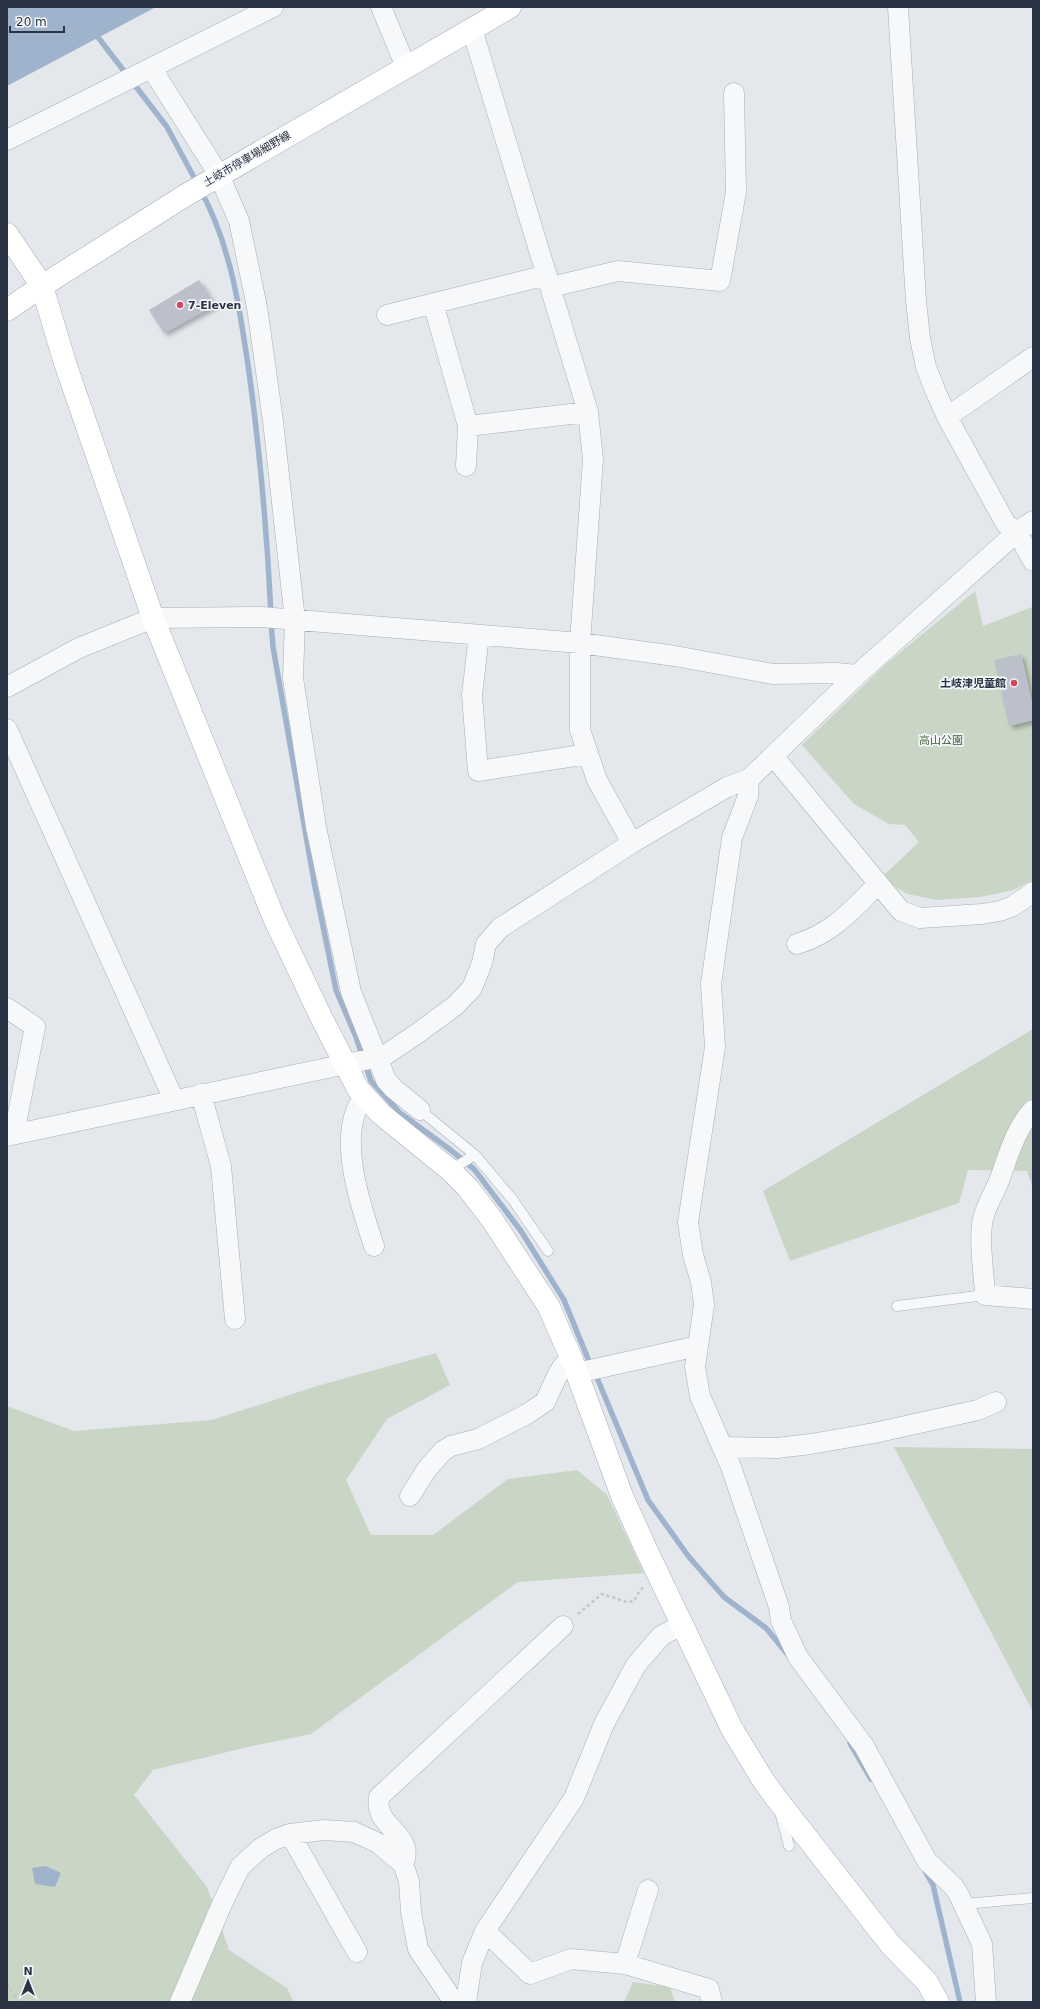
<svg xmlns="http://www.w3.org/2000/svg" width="1040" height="2009" font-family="'DejaVu Sans','Noto Sans JP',sans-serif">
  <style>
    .green { fill: #c9d6c5 }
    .water { fill: #9fb4cc }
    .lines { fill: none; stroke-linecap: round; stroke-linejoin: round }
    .stream { stroke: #9fb4cc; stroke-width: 5.5 }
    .building { fill: #bbc0ca; filter: url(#shadow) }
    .lane-casing { stroke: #a9aeb7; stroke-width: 11 }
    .street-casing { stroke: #a9aeb7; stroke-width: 21 }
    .secondary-casing { stroke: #a9aeb7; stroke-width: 23 }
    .primary-casing { stroke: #a3abb8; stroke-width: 23 }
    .path { stroke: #c2c5cb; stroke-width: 2.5; stroke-dasharray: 3 3; stroke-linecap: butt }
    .lane { stroke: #f7f8fa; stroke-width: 10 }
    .street { stroke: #f7f8fa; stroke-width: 20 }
    .secondary { stroke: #fff; stroke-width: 22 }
    .primary { stroke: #fff; stroke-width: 22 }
    .poi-dot { fill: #d1495b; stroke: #f4f6f9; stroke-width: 1.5 }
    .labels { text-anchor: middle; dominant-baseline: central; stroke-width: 3.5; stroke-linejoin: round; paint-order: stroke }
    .street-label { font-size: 11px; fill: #2b3445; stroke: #f4f6f9 }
    .poi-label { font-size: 11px; font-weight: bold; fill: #2b3445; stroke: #f4f6f9; text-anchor: start }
    .park-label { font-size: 11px; fill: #3f6138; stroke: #f4f6f9 }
  </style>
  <defs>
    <filter id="shadow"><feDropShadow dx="3.5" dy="3.5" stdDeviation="2" flood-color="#0004"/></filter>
  </defs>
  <rect width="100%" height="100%" fill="#e4e7ec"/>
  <path class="green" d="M975,591L983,626L1032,607L1033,880L1013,890L980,897L937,900L907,894L881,878L919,842L905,825L889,824L854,804L802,745L886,664Z
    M1033,1029V1188L1027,1171L968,1170L959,1203L790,1261L763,1191Z
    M436,1353L450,1385L387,1419L346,1480L371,1535H433L508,1479L577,1470L607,1495L644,1573L518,1582L311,1734L248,1747L153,1770L134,1795L207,1887L229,1950L287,1988L294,2002H7V1406L74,1431L212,1420L317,1386Z
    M894,1447L1033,1449V1712Z
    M633,1982L670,1987L675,2002H624Z"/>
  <path class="water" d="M7,7H156L7,86Z
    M46,1866L61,1873L55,1887L35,1884L32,1868Z"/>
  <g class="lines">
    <path class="stream" d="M94,32L167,127L197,183
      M201,191C231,246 240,310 249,372C260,452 267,532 271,614
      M271,622L273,647L315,887L336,990L356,1037L371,1081L400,1113L448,1148L474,1169L521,1231L564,1300L591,1366
      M595,1373L648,1500L689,1557L724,1597L766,1628L788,1655
      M850,1743L871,1779
      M924,1869L933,1885L960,2002"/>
  </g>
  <path class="building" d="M199,280L215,305L164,333L149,310Z
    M1021,654L1033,707V720L1009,726L994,660Z"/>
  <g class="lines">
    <g class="lane-casing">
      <path id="lane" d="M420,1110L475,1155L513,1200L548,1251
        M450,1170L475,1155
        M897,1306L985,1295
        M780,1812L789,1846
        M964,1904L1033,1898"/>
    </g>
    <g class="street-casing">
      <path id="street" d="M381,7L406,67
        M898,7L916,301L920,338L926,367L935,390L947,417L1006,524L1017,532L1033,561
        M472,29L588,412L593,459L580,643V730L597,780L632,843
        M152,69L219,175L239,221L257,307L273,421L295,620L293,678L316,827L351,992L386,1080L394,1089L420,1110
        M7,140L273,7
        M551,287L618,271L720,281L736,192L734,93
        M433,303L468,426L466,466
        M387,315L547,275
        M947,417L1033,357
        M468,426L588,412
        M479,635L472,695L478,771L588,754
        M7,687L79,648L153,618L261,617L580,643L675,656L773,674L836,673L857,675
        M7,729L174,1100
        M774,757L901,911L920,918L982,914L1000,911L1013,906L1033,892
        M749,779L748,796L732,838L711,984L715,1047L688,1222L693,1255L701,1282L704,1305L695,1367L700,1396L731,1467L779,1607L781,1621L798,1657L864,1746L927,1861L954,1887L959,1895L982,1944L986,2002
        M797,944C833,933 852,910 878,884
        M7,1008L35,1027L14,1134
        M201,1094L221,1166L235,1319
        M364,1097C335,1133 361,1207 374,1246
        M1033,1110C1015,1129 1008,1157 999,1181C993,1196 984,1208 982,1224C979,1247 984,1272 985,1295L1033,1299
        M7,1136L384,1056L418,1033L456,1005L472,988L482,963L486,944L500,928L632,843L727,787L749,779L857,675L1017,532L1033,521
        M577,1373L698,1346
        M722,1447L777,1448L811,1444L874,1433L978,1410L996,1402
        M410,1496L427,1469L443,1451L451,1446L478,1439L527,1414L545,1402L558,1374L563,1366L572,1360
        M290,1834L357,1952
        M403,1864C417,1834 373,1828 379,1797L563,1626
        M485,1931L530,1974L571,1959L625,1964L648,1890
        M625,1964L709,1989L712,2002
        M180,2002L222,1904L240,1867L261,1848L276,1839L290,1834L324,1830L354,1832L378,1843L403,1864L409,1881L411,1912L418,1949L454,2002
        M466,2002L472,1963L485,1931L574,1798L604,1724L636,1665L661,1636L683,1624"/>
    </g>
    <g class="secondary-casing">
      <path id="secondary" d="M7,310L42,286L65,363L153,618L274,918L321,1017L358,1089L381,1114L450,1170L468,1188L493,1221L549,1307L572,1360L622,1496L646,1549L732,1729L763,1780L776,1798L890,1944L927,1982L938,2002"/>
    </g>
    <g class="primary-casing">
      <path id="primary" d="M7,234L42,286L186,195L510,7"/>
    </g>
    <path class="path" d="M578,1614L602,1594L627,1602L634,1601L640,1590L644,1587
      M7,1984L18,2000L23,2002"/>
    <use href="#lane" class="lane"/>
    <use href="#street" class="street"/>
    <use href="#secondary" class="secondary"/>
    <use href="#primary" class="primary"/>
  </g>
  <g class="poi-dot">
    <circle cx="180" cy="305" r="4"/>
    <circle cx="1014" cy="683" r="4"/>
  </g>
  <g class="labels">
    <g class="street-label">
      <text transform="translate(247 159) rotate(-30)">土岐市停車場細野線</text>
    </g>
    <g class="poi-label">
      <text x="188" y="305">7-Eleven</text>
      <text x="1006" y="683" text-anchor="end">土岐津児童館</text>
    </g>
    <g class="park-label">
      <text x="941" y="740">高山公園</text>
    </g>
  </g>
  <rect width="1040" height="2009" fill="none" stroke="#2b3445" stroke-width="16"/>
  <g transform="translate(28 1981)" stroke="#f4f6f9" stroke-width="3" paint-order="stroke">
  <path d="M0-3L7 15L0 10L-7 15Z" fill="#2b3445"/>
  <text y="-6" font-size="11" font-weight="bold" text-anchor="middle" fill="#2b3445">N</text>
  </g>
  <path d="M10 26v6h54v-6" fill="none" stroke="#2b3445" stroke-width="2"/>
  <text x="16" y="26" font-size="12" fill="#2b3445" stroke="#f4f6f9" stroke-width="3" paint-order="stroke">20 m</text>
</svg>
